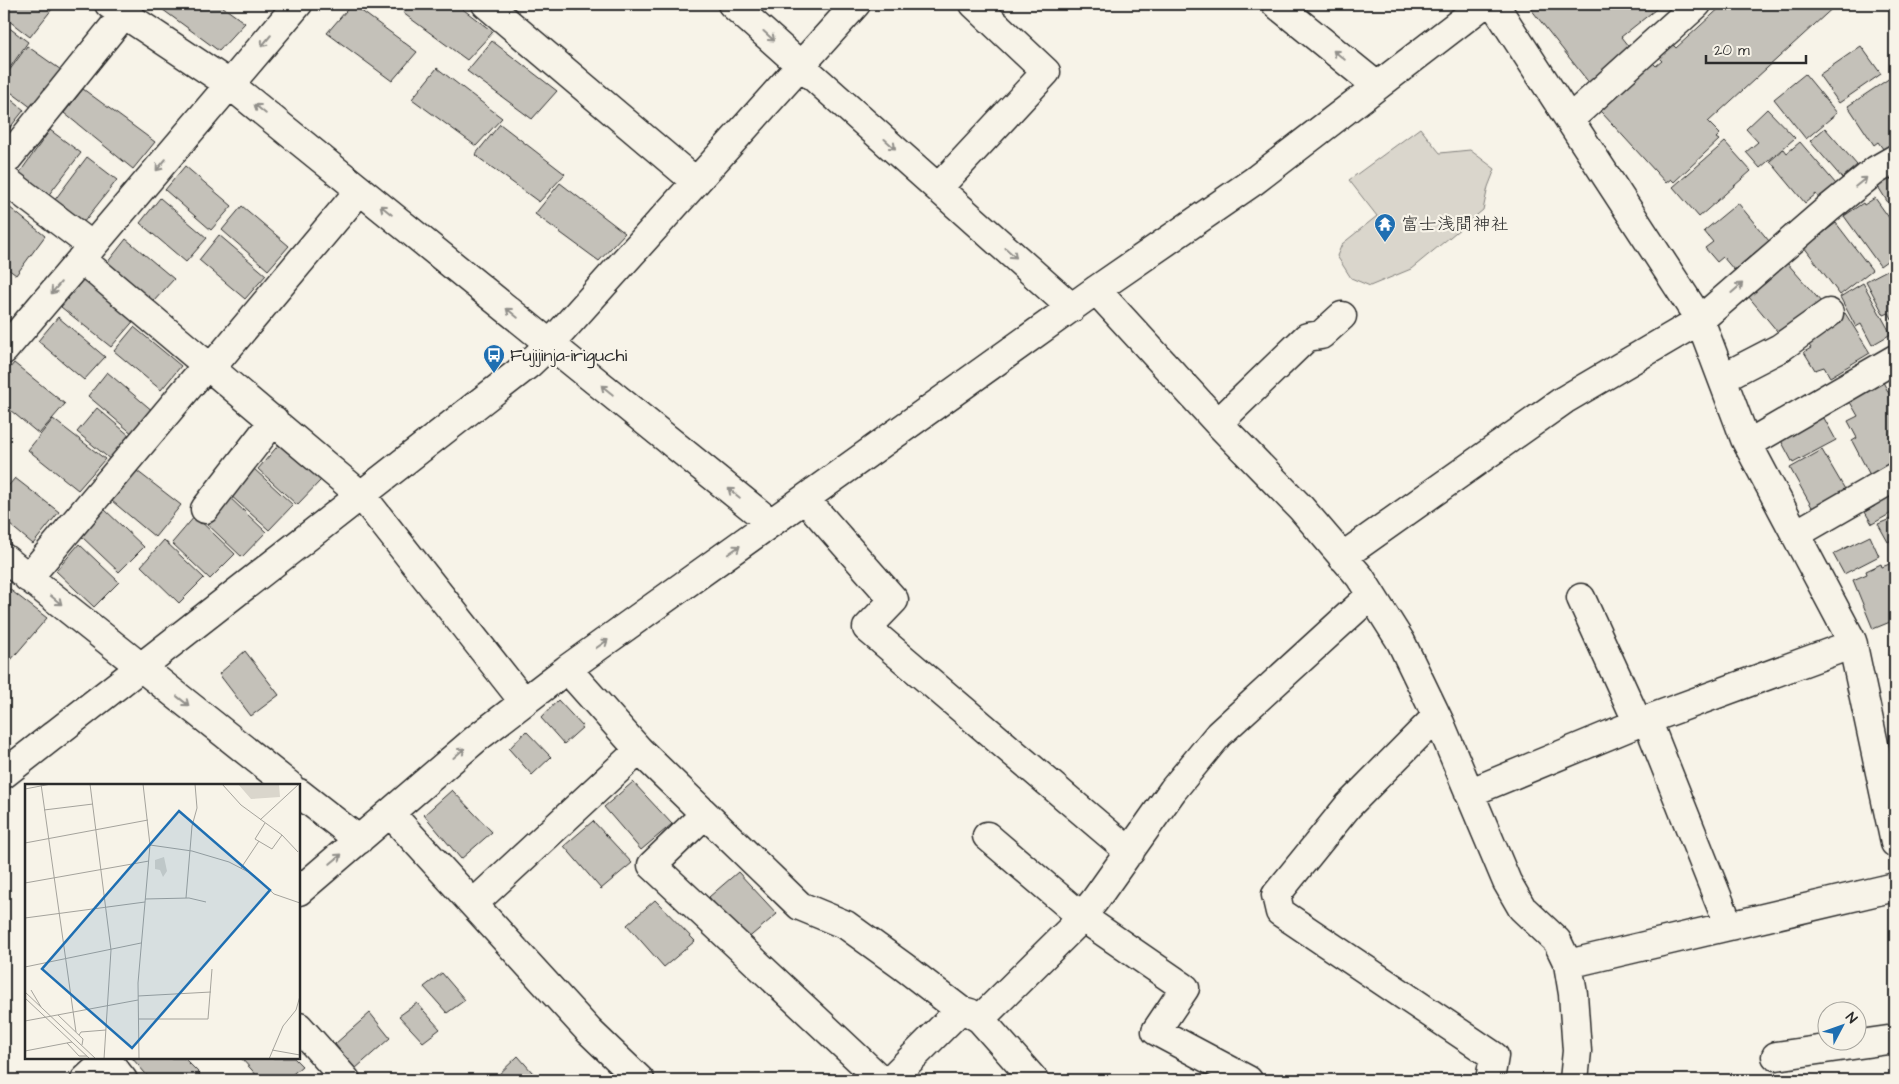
<svg xmlns="http://www.w3.org/2000/svg" width="1899" height="1084" font-family="'Architects Daughter','Klee One',sans-serif">
  <style>
    .green { fill: #dad6cc; stroke: #82807c }
    .building { fill: #c4c1b9; stroke: #2b2b2b }
    .lines { fill: none; stroke-linecap: round; stroke-linejoin: round }
    .minor-casing { stroke: #2b2b2b; stroke-width: 31 }
    .minor { stroke: #f7f3e8; stroke-width: 28 }
    .oneway { stroke: #918f8a }
    .labels { text-anchor: middle; dominant-baseline: central; stroke-width: 4.5; stroke-linejoin: round; paint-order: stroke }
    .poi-label { font-size: 18px; fill: #2b2b2b; stroke: #f7f3e8; text-anchor: start }
    .inset-road { fill: none; stroke: #a5a39c; stroke-width: 1 }
    .view { fill: #1f6fb2; fill-opacity: 0.15; stroke: #1f6fb2; stroke-width: 2.5 }
    .inset-edge { fill: none; stroke: #2b2b2b; stroke-width: 2.5 }
  </style>
  <rect width="100%" height="100%" fill="#f7f3e8"/>
  <filter id="ink" filterUnits="userSpaceOnUse"><feTurbulence type="fractalNoise" baseFrequency=".02" numOctaves="2"/><feDisplacementMap in="SourceGraphic" scale="10" xChannelSelector="R" yChannelSelector="G"/><feConvolveMatrix kernelMatrix="1 2 1 2 8 2 1 2 1" color-interpolation-filters="sRGB"/></filter>
  <g filter="url(#ink)">
    <path class="green" d="M1420,128L1440,153L1470,150L1495,169L1488,187L1483,210L1411,269L1370,286L1351,278L1337,256L1342,244L1377,216L1349,180Z"/>
    <path class="building" d="M9,4H56L30,37L4,17V11Z
      M155,4H219L245,23L219,51Z
      M352,4L417,52L392,81L327,33Z
      M410,4H456L493,32L467,60L403,13Z
      M1527,4H1658L1660,6L1621,37L1632,51L1590,84Z
      M1724,4H1837L1708,122L1720,134L1716,138L1719,140L1674,182L1671,179L1666,183L1592,102L1644,54L1656,66L1662,61L1654,53L1668,40L1676,48Z
      M4,24L28,42L4,76Z
      M492,41L557,91L532,119L467,71Z
      M27,46L64,72L36,111L4,87V78Z
      M1861,46L1881,74L1839,103L1819,75Z
      M437,68L502,118L476,146L412,99Z
      M1805,74L1837,113L1806,139L1774,99Z
      M1890,78L1895,86V147L1886,153L1878,142L1874,145L1848,106Z
      M83,89L155,142L133,169L64,113Z
      M4,94L24,110L4,135Z
      M1767,109L1795,138L1760,168L1746,152L1758,142L1746,129Z
      M500,124L565,174L539,202L475,155Z
      M1825,128L1857,165L1842,178L1810,141Z
      M50,130L81,153L47,197L18,175Z
      M1725,142L1751,171L1699,217L1673,187Z
      M1800,142L1836,184L1819,198L1816,194L1805,203L1770,161L1784,149L1787,153Z
      M87,157L117,180L83,223L54,201Z
      M185,166L232,206L211,230L165,190Z
      M1895,173V214L1877,185Z
      M560,183L625,233L599,261L535,214Z
      M160,198L207,238L186,262L140,223Z
      M1875,198L1895,226V255L1880,266L1844,216L1863,203L1864,205Z
      M4,203L45,236L16,275L4,266Z
      M1738,203L1769,241L1734,270L1723,257L1717,262L1705,248L1713,242L1704,231Z
      M242,206L289,246L268,270L222,230Z
      M1836,223L1872,270L1840,295L1804,247Z
      M219,235L266,275L245,299L199,260Z
      M126,239L174,279L153,302L107,263Z
      M1787,263L1822,303L1782,337L1748,296Z
      M1889,269L1895,280V324L1889,313L1884,315L1866,281Z
      M86,276L137,317L111,347L61,307Z
      M1863,283L1891,334L1872,345L1861,324L1856,327L1840,297Z
      M1845,313L1870,353L1830,377L1824,367L1815,370L1804,352L1811,348L1801,333L1826,324Z
      M58,317L105,357L84,380L38,341Z
      M134,327L181,366L161,390L114,351Z
      M14,363L65,404L39,434L4,405V375Z
      M107,372L154,412L134,435L88,396Z
      M1883,382L1895,405V465L1871,477L1852,441L1857,438L1848,421L1858,416L1846,395H1860Z
      M97,408L130,436L111,460L77,432Z
      M1819,409L1836,440L1793,463L1777,433Z
      M53,419L105,459L78,490L28,450Z
      M281,442L321,480L297,505L258,469Z
      M1822,450L1846,491L1813,509L1790,468Z
      M253,468L293,505L269,530L229,494Z
      M137,471L181,505L155,537L112,501Z
      M15,478L59,512L33,544L4,520V491Z
      M1895,490V511L1872,524L1865,512L1875,506L1874,502Z
      M226,494L266,532L242,557L203,520Z
      M104,509L144,547L119,572L81,536Z
      M195,516L235,554L210,579L172,543Z
      M1895,517V538L1888,542L1878,524Z
      M1870,536L1879,556L1844,574L1833,554Z
      M164,540L204,578L179,603L141,566Z
      M79,544L119,582L94,607L56,571Z
      M1892,563L1893,567L1895,565V620L1873,629L1853,580L1867,574L1866,571L1881,564L1882,567Z
      M4,585L47,618L4,668Z
      M245,651L279,695L251,716L219,674Z
      M558,700L583,727L564,744L541,718Z
      M526,731L551,757L532,775L509,749Z
      M633,782L672,824L641,850L604,807Z
      M452,790L492,832L461,859L424,815Z
      M593,821L632,863L601,889L564,846Z
      M738,872L777,914L746,940L709,897Z
      M655,900L695,941L664,967L627,925Z
      M442,973L465,1000L447,1013L424,987Z
      M417,1003L440,1029L423,1042L399,1016Z
      M370,1013L390,1038L355,1069L335,1044Z
      M518,1056L539,1080H493Z
      M132,1058H184L200,1074L193,1080H151Z
      M241,1058H294L302,1066L286,1080H261Z"/>
    <g class="lines">
      <g class="minor-casing">
        <path id="minor" d="M109,4L229,84L771,523
          M486,4L696,182
          M732,4L1072,308
          M1276,4L1377,86
          M1494,4L1700,320L1745,439L1852,641L1895,843
          M1570,119L1697,4
          M4,163L124,14
          M4,179L92,246
          M938,188L1046,72L974,4
          M81,259L362,496L524,702
          M1096,290L1218,423L1301,508L1360,577L1401,642L1440,723L1507,882L1522,908L1557,941L1568,964L1573,994L1577,1051L1574,1080
          M4,350L298,4
          M211,368L360,190
          M1722,378L1780,348L1829,313
          M1218,423L1307,337L1321,335L1342,316
          M1748,444L1895,359
          M805,499L894,600L867,628L1130,852
          M205,509L274,420
          M1796,534L1895,477
          M1342,557L1564,400L1700,320L1828,209L1876,170L1895,159
          M4,558L289,785
          M28,578L207,365
          M1581,598L1638,723
          M567,669L639,750L800,906L846,925L904,967L960,1010
          M1436,717L1348,806L1276,895L1280,912L1494,1056L1490,1080
          M1647,720L1729,926
          M4,774L529,364L550,344L856,4
          M299,793L359,840
          M1469,793L1638,723L1853,644
          M390,813L589,1031L640,1080
          M705,814L652,865L881,1080
          M987,836L1082,917L1185,988L1156,1031L1248,1080
          M299,891L477,738L567,669L1096,290L1254,181L1484,4
          M473,904L639,750
          M1568,964L1895,887
          M980,1019L1075,925L1095,900L1173,790L1219,734L1371,595
          M299,1027L346,1080
          M1776,1056L1895,1039
          M107,1060L123,1080
          M85,1080L109,1058
          M890,1080L960,1010L970,1013L980,1019L1034,1080"/>
      </g>
      <use href="#minor" class="minor"/>
    </g>
    <defs><path id="oneway-shaft" d="M-6 0H5M1.5-3L5.5 0L1.5 3" fill="none" stroke-width="1.6" stroke-linecap="round" stroke-linejoin="round" transform="scale(1.25)"/></defs>
    <g class="oneway">
      <use href="#oneway-shaft" transform="translate(769 36) rotate(42)"/>
      <use href="#oneway-shaft" transform="translate(266 41) rotate(130)"/>
      <use href="#oneway-shaft" transform="translate(1339 55) rotate(-141)"/>
      <use href="#oneway-shaft" transform="translate(260 109) rotate(-141)"/>
      <use href="#oneway-shaft" transform="translate(890 144) rotate(42)"/>
      <use href="#oneway-shaft" transform="translate(161 165) rotate(130)"/>
      <use href="#oneway-shaft" transform="translate(1861 182) rotate(-39)"/>
      <use href="#oneway-shaft" transform="translate(386 210) rotate(-141)"/>
      <use href="#oneway-shaft" transform="translate(1011 253) rotate(42)"/>
      <use href="#oneway-shaft" transform="translate(56 288) rotate(130)"/>
      <use href="#oneway-shaft" transform="translate(1737 288) rotate(-41)"/>
      <use href="#oneway-shaft" transform="translate(512 313) rotate(-141)"/>
      <use href="#oneway-shaft" transform="translate(607 390) rotate(-141)"/>
      <use href="#oneway-shaft" transform="translate(734 493) rotate(-141)"/>
      <use href="#oneway-shaft" transform="translate(734 550) rotate(-35)"/>
      <use href="#oneway-shaft" transform="translate(56 600) rotate(39)"/>
      <use href="#oneway-shaft" transform="translate(602 644) rotate(-35)"/>
      <use href="#oneway-shaft" transform="translate(183 701) rotate(38)"/>
      <use href="#oneway-shaft" transform="translate(459 753) rotate(-41)"/>
      <use href="#oneway-shaft" transform="translate(336 859) rotate(-40)"/>
    </g>
  </g>
  <defs>
    <g id="temple-pin" transform="scale(1.125)"><path d="M0 17L-7.5 6A9.5 9.5 0 1 1 7.5 6Z" fill="#1f6fb2" stroke="#f7f3e8"/><path d="M0-6L5-2H3V0L6.5 2.5H4V6H1.5V3h-3V6H-4V2.5H-6.5L-3 0V-2H-5Z" fill="#fff"/></g>
    <g id="bus-pin" transform="scale(1.125)"><path d="M0 17L-7.5 6A9.5 9.5 0 1 1 7.5 6Z" fill="#1f6fb2" stroke="#f7f3e8"/><path d="M-5-6H5V4H4V6H2V4H-2V6H-4V4H-5ZM-3.5-4V0h7V-4ZM-3.5 1.2v1.5H-2V1.2ZM2 1.2v1.5H3.5V1.2Z" fill="#fff"/></g>
  </defs>
  <g fill-rule="evenodd">
    <use href="#temple-pin" x="1385" y="224"/>
    <use href="#bus-pin" x="494" y="355"/>
  </g>
  <g class="labels">
    <g class="poi-label">
      <text x="1401" y="224">富士浅間神社</text>
      <text x="510" y="355">Fujijinja-iriguchi</text>
    </g>
  </g>
  <g transform="translate(25 784)">
    <rect width="275" height="275" fill="#f7f3e8"/>
    <path d="M213,0H254L255,13L226,15ZM139,73L142,87L138,93L135,86L130,85V76Z" fill="#dad6cc"/>
    <path class="inset-road" d="M16,0L51,248M65,0L86,166L79,275M197,0L216,21L257,51L273,68M0,5L26,0M19,26L68,20M235,36L274,0M240,39L230,55L247,65L257,51M0,59L123,36M125,61L167,67L204,78L229,91L249,110L275,119M216,84L234,57M0,99L124,77M161,114L167,42L172,24L170,0M120,115L164,114L181,118M0,134L120,118M0,183L116,159M6,206L16,223M0,208L71,275M113,212L186,208M0,214L65,275M33,231L58,255L57,261M113,235H183L187,185M0,237L113,216M54,251L56,248L81,246M42,259L54,272H62M247,266L275,271M0,267L47,258M114,275L113,199L125,61L118,0M244,275L258,242L271,226L275,212"/>
    <path class="view" d="M154,27L245,106L107,264L17,185Z"/>
    <rect width="275" height="275" class="inset-edge"/>
  </g>
  <rect width="1899" height="1084" fill="none" stroke="#f7f3e8" stroke-width="20"/>
  <rect x="10" y="10" width="1879" height="1064" fill="none" stroke="#2b2b2b" stroke-width="2" filter="url(#ink)"/>
  <g transform="translate(1842 1026) rotate(49)"><circle r="24" fill="#f7f3e8" stroke="#a5a39c"/>
  <path d="M0-4L9 19L0 12L-9 19Z" fill="#1f6fb2"/>
  <text y="-8" font-size="14" font-weight="bold" text-anchor="middle" fill="#2b2b2b">N</text>
  </g>
  <path d="M1706 55v8h100v-8" fill="none" stroke="#2b2b2b" stroke-width="2.5"/>
  <text x="1714" y="55" font-size="15" fill="#2b2b2b" stroke="#f7f3e8" stroke-width="4" paint-order="stroke">20 m</text>
</svg>
